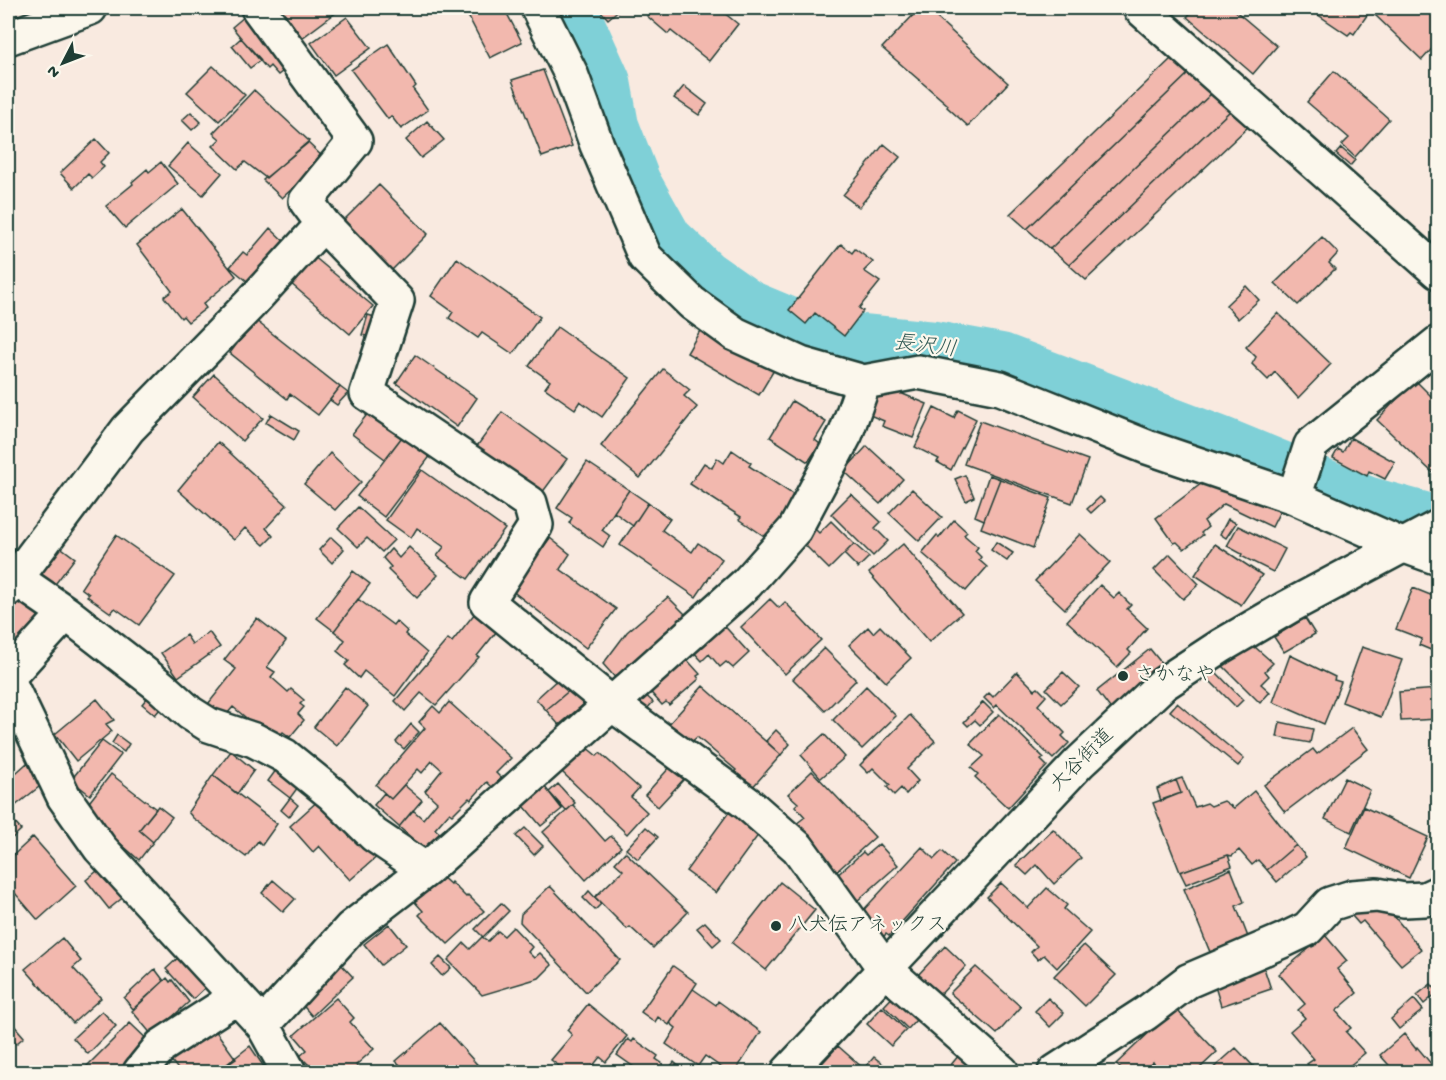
<svg xmlns="http://www.w3.org/2000/svg" width="1446" height="1080" font-family="'Gochi Hand','Klee One',sans-serif">
  <style>
    .lines { fill: none; stroke-linecap: round; stroke-linejoin: round }
    .river { stroke: #7fd0d7; stroke-width: 54 }
    .building { fill: #f2b8ae; stroke: #1f3d34; stroke-width: 1.5 }
    .minor-casing { stroke: #1f3d34; stroke-width: 38 }
    .primary-casing { stroke: #1f3d34; stroke-width: 38 }
    .minor { stroke: #fbf7ec; stroke-width: 33 }
    .primary { stroke: #fbf7ec; stroke-width: 33 }
    .poi-dot { fill: #1f3d34; stroke: #fbf7ec; stroke-width: 2 }
    .labels { text-anchor: middle; dominant-baseline: central; stroke-width: 4.5; stroke-linejoin: round; paint-order: stroke }
    .poi-label { font-size: 20px; fill: #1f3d34; stroke: #fbf7ec; text-anchor: start }
    .street-label { font-size: 20px; fill: #1f3d34; stroke: #fbf7ec }
    .water-label { font-size: 21px; font-style: italic; fill: #325a55; stroke: #fbf7ec }
  </style>
  <rect width="100%" height="100%" fill="#f9eae0"/>
  <filter id="ink" filterUnits="userSpaceOnUse"><feTurbulence type="fractalNoise" baseFrequency=".0167" numOctaves="2"/><feDisplacementMap in="SourceGraphic" scale="12" xChannelSelector="R" yChannelSelector="G"/><feConvolveMatrix kernelMatrix="1 2 1 2 8 2 1 2 1" color-interpolation-filters="sRGB"/></filter>
  <g filter="url(#ink)">
    <g class="lines">
      <path class="river" d="M567,8L576,20L604,82L612,126L634,183L666,240L704,276L748,307L820,337L935,348L1001,360L1222,444L1366,503L1438,523"/>
    </g>
    <path class="building" d="M281,8H336L338,11L302,38Z
      M464,8H504L522,42L490,58Z
      M598,8H621L608,19Z
      M654,8H718L738,24L709,61L671,31L668,34L647,16Z
      M920,8H926L1008,83L968,126L947,107L948,105L882,48Z
      M1195,8H1232L1277,46L1253,74L1187,17Z
      M1308,8H1372L1354,34L1351,32L1348,35Z
      M1380,8H1428L1438,17V42L1422,60L1374,14Z
      M251,11L292,64L278,75L270,66L267,69L232,27Z
      M347,17L371,48L334,75L311,43Z
      M241,38L261,60L250,68L232,46Z
      M388,44L416,86L413,89L428,110L401,129L391,116L388,119L351,70Z
      M1172,58L1189,73L1027,229L1010,214Z
      M213,66L245,95L219,121L187,92Z
      M543,70L572,146L542,157L512,80Z
      M1334,71L1389,119L1355,157L1342,145L1349,138L1307,102Z
      M1189,73L1212,93L1050,249L1027,229Z
      M684,86L707,104L699,115L674,98Z
      M254,90L309,141L266,178L245,162L237,169L213,146L220,139L213,133Z
      M1212,93L1231,110L1069,265L1050,249Z
      M1231,110L1249,126L1086,280L1069,265Z
      M191,112L201,122L192,130L182,120Z
      M427,121L444,140L421,158L406,140Z
      M96,139L109,153L100,162L104,167L92,178L88,174L74,188L60,173Z
      M188,143L222,173L203,195L168,166Z
      M308,143L325,159L282,198L263,180Z
      M884,144L900,157L859,207L843,195Z
      M1341,148L1355,160L1350,166L1336,154Z
      M161,162L178,184L125,228L106,206L133,184L132,182L147,169L149,172Z
      M379,185L428,234L390,272L341,223Z
      M182,209L236,276L203,304L206,308L188,322L183,316L181,318L164,297L172,291L137,245Z
      M270,228L287,244L252,285L230,267L243,252L247,255Z
      M1322,237L1338,253L1329,263L1335,269L1298,305L1275,283Z
      M841,244L852,253L855,249L873,262L864,271L880,282L859,308L863,311L844,336L815,313L806,324L789,310Z
      M306,250L373,306L350,334L283,277Z
      M457,258L540,317L513,354L482,333L478,338L449,318L453,312L431,296Z
      M1246,286L1259,300L1238,319L1226,305Z
      M1278,313L1331,364L1298,398L1275,372L1268,380L1252,364L1256,357L1246,347Z
      M368,315L378,318L371,337L362,335Z
      M255,320L340,387L318,415L290,394L287,399L230,353Z
      M705,322L777,365L759,395L687,353Z
      M557,327L630,378L602,417L580,401L575,409L545,388L550,381L529,366Z
      M415,355L477,398L457,427L396,383Z
      M663,369L690,390L684,396L697,407L640,478L601,446Z
      M214,374L263,418L242,441L193,397Z
      M1415,380L1438,403V409L1435,413L1438,416V469L1433,473L1377,420Z
      M876,383L927,404L913,438L882,426L884,421L860,411Z
      M340,387L348,393L337,405L330,400Z
      M792,401L826,422L815,440L820,444L808,462L770,437Z
      M372,408L405,433L385,459L352,434Z
      M934,408L954,418L958,410L976,419L951,470L937,462L939,459L915,447Z
      M502,412L567,459L542,493L477,446Z
      M271,414L299,431L294,440L266,423Z
      M980,421L1088,460L1072,503L964,464Z
      M405,433L432,454L384,517L357,496Z
      M1351,438L1395,462L1385,479L1369,471L1367,476L1333,458L1338,449L1343,452Z
      M218,442L287,505L266,528L273,536L264,545L245,528L234,540L178,490Z
      M867,446L903,479L880,504L844,471Z
      M732,450L751,463L749,466L797,497L770,540L739,519L741,517L690,484L704,463L712,468L717,458L724,463Z
      M330,453L361,482L335,510L304,484Z
      M587,462L629,490L602,530L610,536L603,547L569,523L572,518L557,508Z
      M422,470L505,529L468,579L437,556L444,547L417,528L411,538L386,520Z
      M1214,474L1285,501L1272,527L1224,504L1204,521L1208,527L1201,533L1203,535L1184,549L1177,542L1174,543L1156,518Z
      M965,475L974,497L966,501L955,479Z
      M989,475L1000,479L984,520L975,516Z
      M1000,479L1051,498L1033,548L981,528Z
      M912,489L942,517L919,541L889,513Z
      M629,490L648,503L633,526L614,512Z
      M851,494L881,522L875,528L888,541L873,556L831,514Z
      M1100,497L1104,501L1091,513L1087,509Z
      M648,503L670,519L662,530L692,552L698,543L722,559L696,597L620,545Z
      M358,507L394,540L382,552L367,538L358,547L338,528Z
      M1228,519L1236,523L1226,538L1220,534Z
      M954,520L967,532L964,535L978,547L975,551L981,557L979,560L987,567L966,591L922,553L937,535L939,538Z
      M831,521L854,544L829,569L797,537L810,524L819,533Z
      M1238,526L1285,549L1273,572L1241,556L1242,554L1227,546Z
      M1080,534L1110,562L1065,609L1035,581Z
      M116,535L175,576L139,625L115,608L111,613L87,596L89,594L81,588Z
      M331,537L344,549L332,563L319,550Z
      M550,538L570,554L560,569L616,609L586,648L511,590Z
      M51,540L75,558L53,587L29,570Z
      M996,542L1013,553L1007,561L991,550Z
      M854,544L869,557L858,568L844,554Z
      M903,544L962,613L929,642L869,573Z
      M1215,544L1262,575L1241,605L1195,575Z
      M409,547L438,575L417,598L388,570L391,567L383,558L391,549L399,558Z
      M1170,554L1199,584L1183,599L1154,570Z
      M353,571L370,584L334,631L317,618Z
      M1100,585L1114,598L1119,593L1131,605L1127,609L1147,628L1128,650L1131,653L1117,667L1067,621Z
      M1413,588L1438,598V653L1419,645L1422,639L1396,629Z
      M668,597L689,618L619,682L603,664L627,632Z
      M23,598L42,616L8,653V615Z
      M358,599L393,625L396,621L407,631L405,634L427,653L395,696L364,671L359,678L345,665L349,661L337,651L345,640L334,631Z
      M770,599L779,608L785,602L821,640L785,674L741,627Z
      M475,613L497,631L477,656L479,657L436,705L421,693L405,711L395,701L448,639L452,642Z
      M257,618L286,641L267,667L275,672L271,677L288,692L291,689L304,700L300,704L304,707L298,714L304,720L290,737L283,732L279,737L268,736L233,707L226,715L208,704L236,669L224,660Z
      M1305,618L1315,634L1284,652L1274,637Z
      M720,621L749,653L733,668L726,662L720,667L709,654L702,661L690,648Z
      M880,626L911,658L886,682L849,645L868,627L873,633Z
      M209,632L220,647L178,677L161,653L186,635L192,644Z
      M1246,639L1273,663L1265,671L1269,676L1261,684L1270,692L1260,703L1219,662Z
      M1362,647L1402,660L1381,717L1342,702Z
      M824,648L856,680L825,711L793,679Z
      M1150,649L1167,670L1113,712L1097,691Z
      M681,653L700,674L697,676L699,679L669,705L666,702L662,705L644,685Z
      M1290,655L1335,677L1334,680L1341,682L1324,724L1273,702Z
      M1215,671L1243,700L1236,707L1207,678Z
      M1017,672L1035,690L1038,688L1046,696L1038,705L1065,733L1062,736L1069,743L1053,759L997,705L994,708L984,698L989,693L993,697Z
      M1063,672L1079,687L1061,704L1046,689Z
      M560,677L571,689L546,710L536,699Z
      M703,686L781,755L750,790L732,774L736,770L697,737L689,744L668,725Z
      M866,686L896,716L862,749L833,720Z
      M345,687L368,706L337,746L314,727Z
      M571,689L584,704L559,725L546,710Z
      M1438,689V719L1401,721L1399,692Z
      M641,691L653,702L647,709L635,698Z
      M152,692L165,703L155,715L142,704Z
      M97,699L114,720L106,724L112,731L76,761L55,734Z
      M449,702L511,758L496,773L502,779L493,788L487,782L471,800L469,798L452,815L449,813L435,829L442,835L427,851L399,827L413,810L423,819L437,802L425,791L442,770L432,761L422,773L418,769L391,799L376,785L425,728L419,722L433,706L440,713Z
      M983,702L993,712L980,725L975,720L968,726L964,722Z
      M1177,703L1244,759L1238,766L1170,711Z
      M999,714L1044,758L1041,760L1047,766L1008,808L975,777L978,774L971,768L984,756L970,744Z
      M910,715L935,741L907,769L918,781L906,794L901,788L894,795L887,787L890,785L873,768L868,773L860,765Z
      M1280,722L1313,729L1310,743L1277,737Z
      M411,724L419,732L404,749L396,742Z
      M1352,728L1368,749L1285,812L1264,785L1313,749L1317,754Z
      M776,730L790,744L781,755L766,741Z
      M824,734L845,757L821,778L801,755Z
      M117,735L129,744L124,752L112,743Z
      M102,741L121,755L90,795L71,780Z
      M586,747L597,756L600,753L639,788L631,797L647,812L627,834L562,772Z
      M231,751L254,770L237,794L213,775Z
      M27,763L44,783L10,810L8,808V800L10,798L8,794V780Z
      M279,766L301,783L290,798L268,781Z
      M670,767L684,779L658,807L645,795Z
      M812,771L875,837L837,871L796,824L805,817L795,806L798,803L788,794Z
      M111,774L156,809L139,830L153,842L139,860L83,810Z
      M213,775L277,824L262,845L258,841L246,857L193,818L188,812Z
      M1182,778L1195,807L1207,803L1211,806L1224,801L1234,808L1254,791L1296,845L1267,870L1258,860L1252,865L1239,850L1232,856L1228,855L1180,872L1153,803L1181,793L1176,780Z
      M1345,778L1370,790L1351,832L1325,819Z
      M1176,780L1181,793L1161,801L1157,789Z
      M541,782L562,809L541,826L519,800Z
      M558,784L575,803L566,811L549,792Z
      M404,785L422,800L399,827L374,805L384,793L391,799Z
      M290,798L298,805L289,817L281,810Z
      M320,799L379,855L350,880L319,846L313,852L290,826Z
      M573,805L605,841L611,836L621,847L586,880L543,832Z
      M158,806L172,817L153,842L139,830Z
      M1364,807L1428,837L1409,878L1346,848Z
      M729,812L759,834L716,893L686,871Z
      M8,815L21,830L8,842Z
      M646,827L658,837L638,859L626,849Z
      M525,828L543,846L534,855L516,836Z
      M1053,829L1081,858L1054,884L1037,865L1027,875L1016,865Z
      M33,837L76,886L38,920L8,885V860Z
      M879,844L898,865L857,901L834,878L863,852L866,855Z
      M1296,845L1306,857L1277,882L1267,870Z
      M922,847L934,859L942,851L955,863L889,936L886,934L877,944L857,917Z
      M625,852L688,912L653,948L630,927L627,929L595,897L623,870L615,863Z
      M1228,855L1232,866L1186,884L1180,872Z
      M102,867L126,895L109,909L86,880Z
      M1231,869L1244,902L1236,906L1248,937L1210,952L1184,889Z
      M440,875L450,884L451,882L466,897L468,895L484,911L448,944L419,915L423,911L414,901Z
      M273,880L295,899L283,912L262,893Z
      M780,882L815,910L766,970L732,943Z
      M1001,883L1028,908L1047,888L1067,905L1064,909L1090,932L1057,968L1044,955L1038,960L1031,952L1037,946L987,897Z
      M550,886L620,960L586,992L520,922L521,914Z
      M589,891L601,904L595,910L583,898Z
      M501,903L509,911L483,937L475,929Z
      M1388,904L1395,912L1393,915L1421,949L1401,965L1363,921L1359,924L1352,916L1357,911Z
      M705,922L721,939L713,946L697,928Z
      M389,924L406,945L381,965L364,944Z
      M513,927L532,947L528,952L534,958L540,953L552,965L539,978L482,995L448,960L464,943L470,949L482,937L488,941L498,931L504,936Z
      M1325,935L1347,961L1337,969L1357,993L1336,1011L1351,1028L1346,1032L1365,1053L1342,1072H1314L1307,1064L1314,1059L1290,1031L1305,1018L1298,1010L1305,1004L1279,974Z
      M62,938L81,961L73,968L101,998L73,1023L25,969Z
      M1084,945L1116,975L1085,1006L1054,976Z
      M945,946L966,966L941,994L918,975Z
      M181,955L208,985L193,999L166,969Z
      M440,957L451,968L442,976L432,965Z
      M339,962L353,977L312,1016L298,1000Z
      M1263,965L1271,989L1221,1006L1214,983Z
      M673,966L697,983L669,1025L658,1017L655,1022L641,1012Z
      M976,967L1021,1007L997,1034L950,993Z
      M155,969L164,981L133,1009L124,998Z
      M167,978L170,982L172,980L189,1002L152,1035L132,1011Z
      M1431,984L1438,992L1424,1004L1417,995Z
      M901,988L925,1010L908,1029L884,1006Z
      M693,989L716,1005L718,1001L761,1032L735,1072H728L705,1056L698,1066L666,1044L676,1028L670,1023Z
      M336,998L354,1018L350,1022L374,1049L356,1065L361,1072H322L314,1065L311,1067L300,1056L307,1050L294,1035Z
      M1048,998L1064,1013L1050,1027L1035,1011Z
      M1414,999L1423,1010L1399,1029L1391,1019Z
      M588,1004L627,1036L606,1062L600,1057L588,1072H567L551,1060L572,1035L567,1030Z
      M882,1007L906,1030L891,1046L867,1024Z
      M1175,1008L1217,1052L1199,1069L1203,1072H1153L1150,1069L1155,1065L1153,1062L1142,1072H1124L1116,1064Z
      M102,1011L116,1026L88,1054L73,1038Z
      M12,1023L24,1037L16,1044L8,1033V1027Z
      M130,1023L155,1047L130,1072H81Z
      M210,1023L236,1059L218,1071L219,1072H180L167,1055Z
      M440,1023L483,1071L482,1072H407L396,1061Z
      M1404,1034L1416,1049L1417,1047L1438,1072H1395L1380,1055Z
      M628,1039L632,1042L634,1039L658,1056L656,1059L663,1064L656,1072H641L617,1055Z
      M250,1046L264,1067L260,1071L261,1072H219L218,1071Z
      M838,1046L864,1069L874,1057L893,1072H814Z
      M1236,1048L1255,1068L1250,1072H1209Z
      M964,1049L992,1072H945Z
      M674,1062L685,1072H657L663,1065L668,1070Z"/>
    <g class="lines">
      <g class="minor-casing">
        <path id="minor" d="M258,8L355,141L306,201L323,224L397,301L367,393L530,503L536,525L487,602L612,704L748,804L798,848L885,969L1002,1072
          M538,8L571,74L597,145L645,257L692,303L735,334L801,364L864,382L918,372L1000,388L1147,447L1294,497L1402,545L1438,558
          M1140,8L1438,272
          M8,38L90,8
          M1294,497L1311,445L1438,343
          M8,573L66,613L160,686L190,713L209,725L254,740L285,756L332,794L374,835L426,870
          M8,589L128,429L250,304L323,224
          M8,677L66,613
          M8,680L64,797L100,848L263,1025L289,1072
          M263,1025L351,928L426,870L747,583L795,529L846,433L864,382
          M140,1072L161,1046L237,997
          M1055,1072L1146,1013L1188,981L1284,940L1307,929L1330,904L1352,897L1377,895L1404,900L1425,899L1438,893"/>
      </g>
      <g class="primary-casing">
        <path id="primary" d="M788,1072L1079,763L1163,684L1221,646L1288,607L1438,527"/>
      </g>
      <use href="#minor" class="minor"/>
      <use href="#primary" class="primary"/>
    </g>
  </g>
  <g class="poi-dot">
    <circle cx="1123" cy="676" r="6"/>
    <circle cx="776" cy="926" r="6"/>
  </g>
  <g class="labels">
    <g class="poi-label">
      <text x="1135" y="676">さかなや</text>
      <text x="788" y="926">八犬伝アネックス</text>
    </g>
    <g class="street-label">
      <text transform="translate(1083 761) rotate(-45)">大谷街道</text>
    </g>
    <g class="water-label">
      <text transform="translate(925 348) rotate(7)">長沢川</text>
    </g>
  </g>
  <rect width="1446" height="1080" fill="none" stroke="#fbf7ec" stroke-width="30"/>
  <rect x="15" y="15" width="1416" height="1050" fill="none" stroke="#1f3d34" stroke-width="2" filter="url(#ink)"/>
  <g transform="translate(63 63) rotate(228)" stroke="#fbf7ec" stroke-width="4.5" paint-order="stroke">
  <path d="M0-4.5L10 22L0 15L-10 22Z" fill="#1f3d34"/>
  <text y="-9" font-size="16" font-weight="bold" text-anchor="middle" fill="#1f3d34">N</text>
  </g>
</svg>
